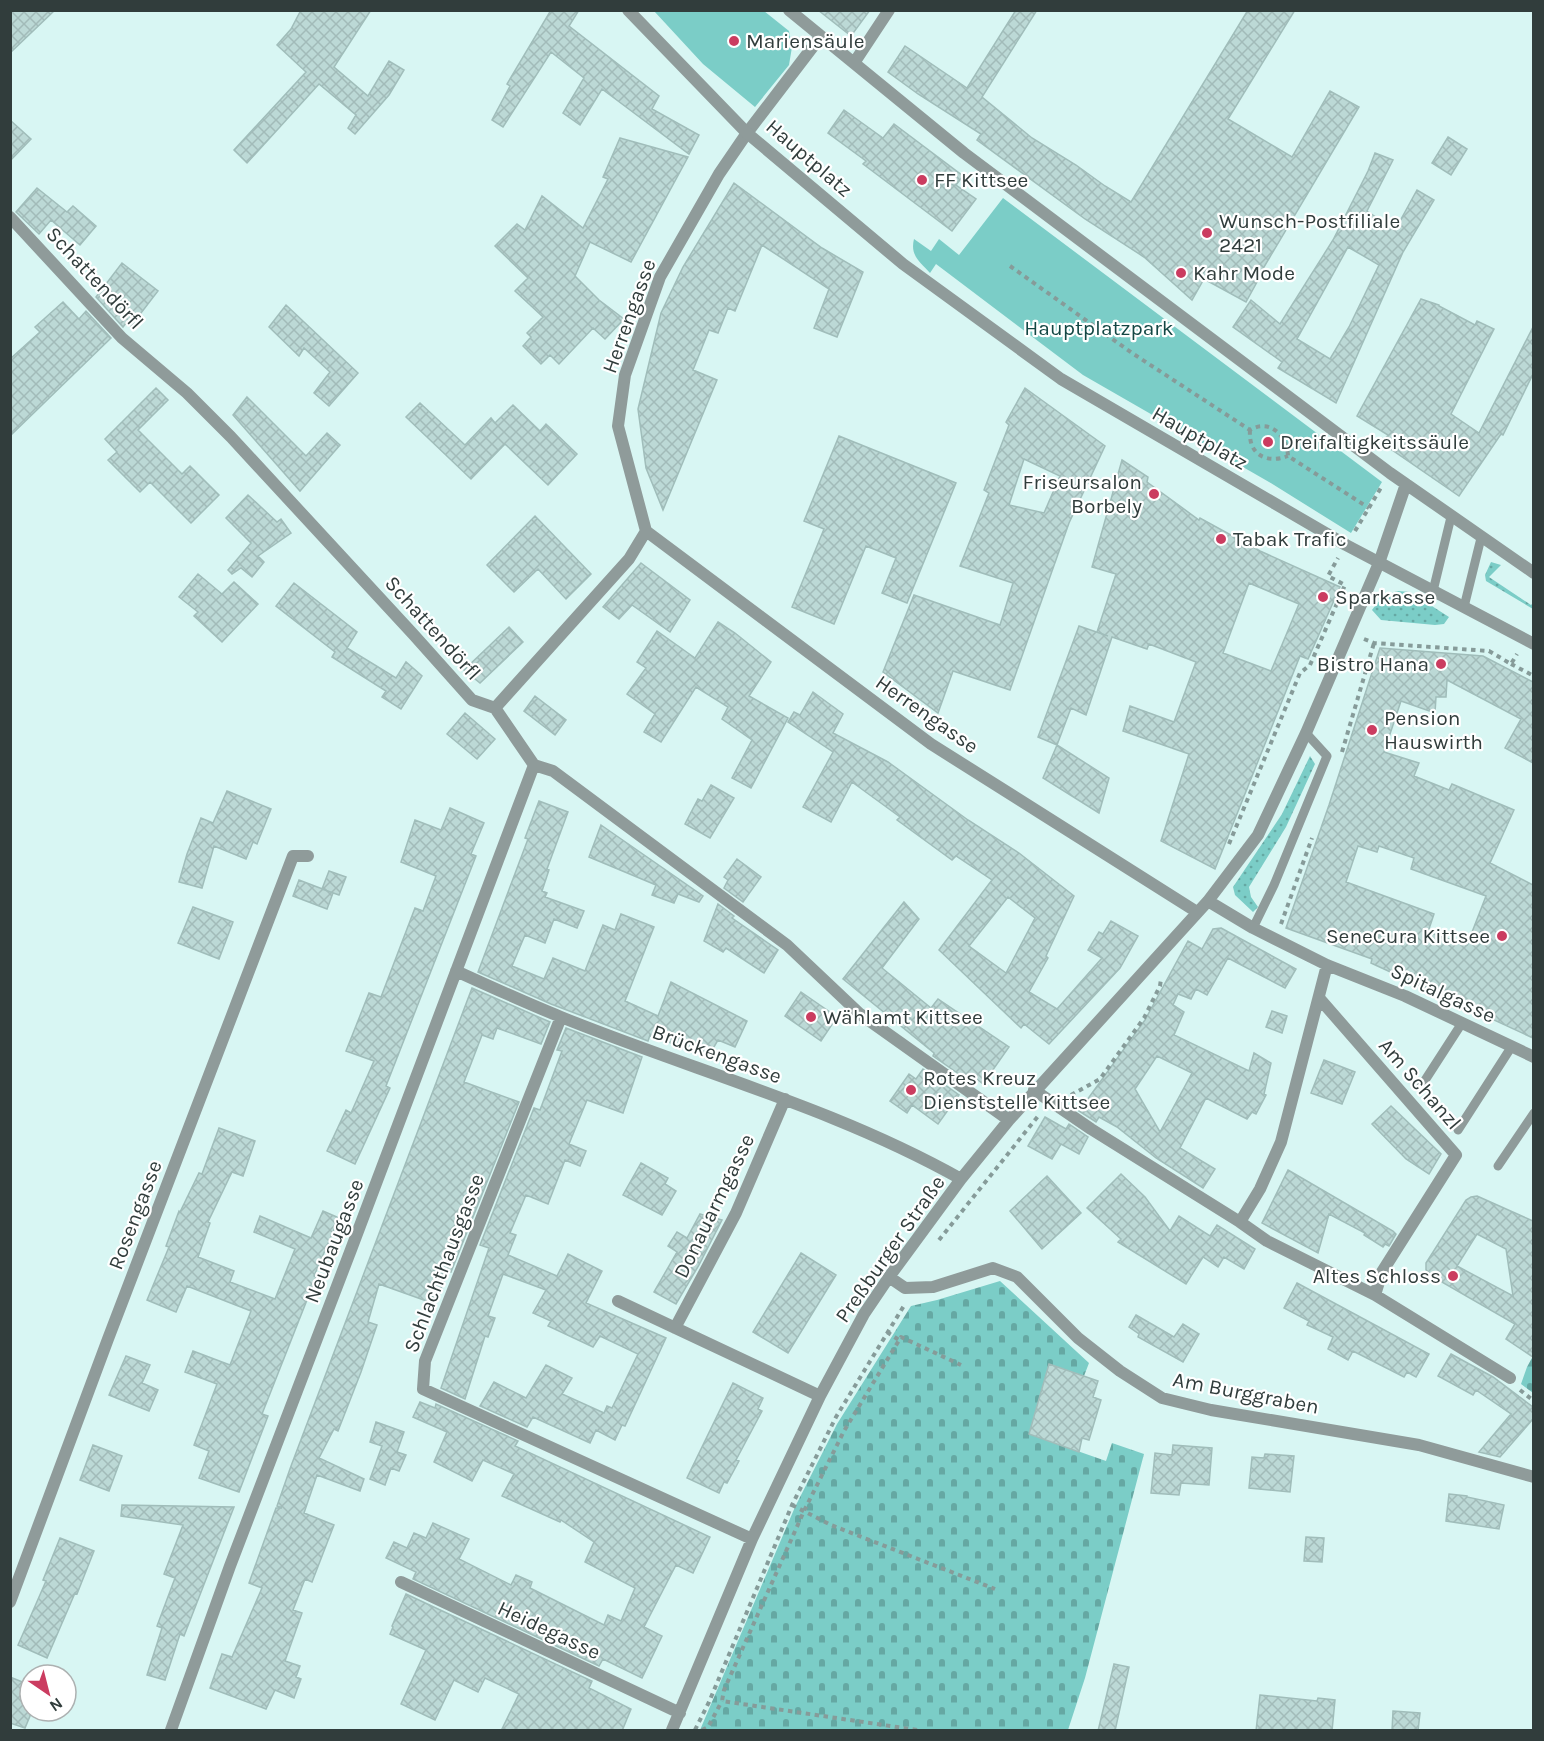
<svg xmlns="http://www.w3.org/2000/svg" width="1544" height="1741" font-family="Karla,sans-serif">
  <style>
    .grass { fill: url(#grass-dots) }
    .cemetery { fill: url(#cemetery-stones) }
    .park { fill: #7bcdc7 }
    .building { fill: url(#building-cross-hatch); stroke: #a0bdba; stroke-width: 1.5; fill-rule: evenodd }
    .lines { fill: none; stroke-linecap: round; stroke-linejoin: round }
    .path { stroke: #869b99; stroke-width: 4; stroke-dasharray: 4.5 4.5; stroke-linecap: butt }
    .service { stroke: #8f9b9a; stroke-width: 9 }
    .minor { stroke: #8f9b9a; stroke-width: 12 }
    .tertiary { stroke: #8f9b9a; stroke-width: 12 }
    .poi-dot { fill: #cb3c60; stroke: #fff; stroke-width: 2 }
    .labels { text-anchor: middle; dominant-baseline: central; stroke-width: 4.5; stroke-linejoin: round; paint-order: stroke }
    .poi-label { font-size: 21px; fill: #313d3c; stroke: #fff; text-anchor: start }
    .street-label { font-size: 21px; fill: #313d3c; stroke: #fff }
    .park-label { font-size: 21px; fill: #134744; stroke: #fff }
  </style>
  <defs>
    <pattern id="grass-dots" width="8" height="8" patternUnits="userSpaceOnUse" patternTransform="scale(1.5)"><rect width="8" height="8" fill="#7bcdc7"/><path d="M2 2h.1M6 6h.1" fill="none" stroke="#65a8a3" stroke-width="1.8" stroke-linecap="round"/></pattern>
    <pattern id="cemetery-stones" width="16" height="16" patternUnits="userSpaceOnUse" patternTransform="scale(1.5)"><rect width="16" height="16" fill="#7bcdc7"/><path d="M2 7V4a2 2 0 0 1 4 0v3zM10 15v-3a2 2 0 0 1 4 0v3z" fill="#65a8a3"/></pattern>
    <pattern id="building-cross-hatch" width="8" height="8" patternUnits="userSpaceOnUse" patternTransform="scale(1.5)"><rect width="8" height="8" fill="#bcd9d6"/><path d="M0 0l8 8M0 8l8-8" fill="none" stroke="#a2bbb9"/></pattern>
  </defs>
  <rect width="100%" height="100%" fill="#d8f6f3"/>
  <path class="grass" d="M1491,562L1501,565L1489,577L1531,605L1533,603V609L1486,581L1485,575Z
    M1398,591L1410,592L1449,617L1444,624L1435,625L1381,620L1372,610C1379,600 1386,594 1398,591Z
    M1310,756L1315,764L1286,827L1249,887L1251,897L1258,907L1253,912L1235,895L1233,887L1282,814Z"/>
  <path class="cemetery" d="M1000,1281L1089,1363L1084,1376L1049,1364L1029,1434L1106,1461L1112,1443L1144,1454L1085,1678L1068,1730H700L795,1507L837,1424L911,1306L937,1300Z
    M1533,1356V1393L1521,1384L1527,1367Z"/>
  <path class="park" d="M654,11H764L789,31L792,47L789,65L755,107L703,64Z
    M1003,198L1382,482L1351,533L1269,482L1083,375L936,264L930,273C919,261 910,255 914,239L931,251L939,239L959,255Z"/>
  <path class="building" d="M10,10H55L10,53Z
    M301,10H371L334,67L368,96L389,61L404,70L389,95L355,134L348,128L356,115L319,84L247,163L234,150L306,72L277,45L291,29Z
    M551,10H579L569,26L659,96L652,109L699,135L689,154L602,89L580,125L563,113L584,78L551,52L503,127L492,120L510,86L507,84Z
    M818,10H870L851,36Z
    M1016,10H1037L982,97L1032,138L1076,165L1105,186L1131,202L1248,10H1295L1228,119L1292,157L1330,91L1359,107L1261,272L1262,273L1246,302L1204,279L1192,300L1144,257L1085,219L977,140L981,134L918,94L888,72L905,46L967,88Z
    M844,110L883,138L894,124L963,176L956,185L976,199L952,231L863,164L866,161L828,133Z
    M10,120L31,139L10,161Z
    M1448,137L1467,149L1451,175L1432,163Z
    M620,138L688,157L631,262L590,242L575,276L599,300L624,319L605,339L593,328L559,364L550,355L541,364L523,346L531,337L527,333L543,317L515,291L528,278L495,246L517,224L525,230L542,196L583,228L608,179L603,177Z
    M1375,153L1393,160L1367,211L1395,230L1417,190L1434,200L1403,252L1336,403L1278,368L1282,362L1233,327L1251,300L1280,324L1333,240L1368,171ZM1348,247L1379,265L1349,327L1330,359L1297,339Z
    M734,183L822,248L863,272L837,337L814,328L829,289L762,245L735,311L728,308L718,333L709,330L693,370L717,380L663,510L646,468L638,409L661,313L683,267Z
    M37,188L67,212L73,206L96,226L80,245L51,220L39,234L16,212Z
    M122,263L158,291L131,326L126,323L123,327L96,297Z
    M1421,299L1439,305V306L1475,325L1477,321L1494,329L1451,414L1479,433L1533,327V374L1503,435L1501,434L1459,496L1382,443L1388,435L1357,416Z
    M63,302L79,319L86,311L111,338L10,436V359L40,332L35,327Z
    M286,305L358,373L329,406L314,393L330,372L304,348L299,356L269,327Z
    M156,388L168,400L138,430L182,474L190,466L219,495L191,523L150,482L140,492L108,460L117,452L105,439Z
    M1025,388L1105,446L1069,523L1010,690L953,671L938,713L883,672L914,595L1000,625L1013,583L960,566L989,493L984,490L1009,425L1006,422ZM1024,459L1060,476L1044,513L1009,505Z
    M247,397L306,456L327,433L340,445L300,491L233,415Z
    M420,403L465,445L491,418L495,423L513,405L540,431L546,424L577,454L548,485L505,444L471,479L406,417Z
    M839,436L956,483L907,603L882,593L896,558L866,546L834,624L792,607L824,529L804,521Z
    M1122,460L1148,477L1147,482L1199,520L1200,518L1260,551L1340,587L1308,659L1300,656L1215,869L1161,841L1189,754L1123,731L1130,706L1174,722L1196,662L1149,644L1147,649L1112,637L1086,715L1071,708L1057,745L1038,737L1079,626L1108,636L1097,632L1116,574L1092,567ZM1249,583L1299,604L1271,671L1223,653Z
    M248,495L277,522L281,519L291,533L258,556L264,562L252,577L241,568L232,574L228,570L251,543L226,518Z
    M535,516L591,574L566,599L538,569L514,592L487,565Z
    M641,563L690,600L670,632L632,605L619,619L603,607Z
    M198,574L222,594L234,582L258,604L222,642L194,616L198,612L179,597Z
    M294,583L357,632L347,648L396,678L406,662L422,676L401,709L382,697L386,691L332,657L335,652L276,606Z
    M718,622L735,633L771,662L749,696L788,718L751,788L732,778L752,740L722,719L728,707L696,687L661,742L644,732L655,714L627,694L646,668L637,662L657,631L695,658Z
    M509,627L523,642L480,683L464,670Z
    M1380,648L1483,656L1533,682V763L1505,748L1521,719L1447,680L1446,697H1436L1435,713L1401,701L1384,752L1419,763L1414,776L1449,790L1452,784L1514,810L1490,863L1533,885V1038L1371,963L1372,959L1286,928L1329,805ZM1358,846L1377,852L1379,846L1414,858L1411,869L1486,896L1467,945L1428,932L1434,914L1346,882Z
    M813,692L843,714L833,733L888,762L968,820L1019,853L1074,896L1046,956L1048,958L1029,992L1057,1009L1102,958L1088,950L1099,932L1103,934L1111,921L1138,936L1120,968L1049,1044L1024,1024L1021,1028L939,950L992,880L956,856L952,860L897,820L900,817L852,782L831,822L803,807L833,752L788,722L794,712L800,715ZM1008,897L1035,918L1006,973L969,946Z
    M535,696L566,720L555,735L524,711Z
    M465,713L495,739L477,759L447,734Z
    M1057,745L1109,778L1099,813L1043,778Z
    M711,785L734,798L710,838L685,824L698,799L702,801Z
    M227,791L271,809L257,844L253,842L246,859L214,846L202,888L179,882L187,854L201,818L213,823Z
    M539,801L568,812L547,869L549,870L542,891L547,893L545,897L584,911L577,928L554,919L545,943L525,935L512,966L544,979L553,958L585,971L603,925L615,930L621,914L654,927L625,1001L658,1016L671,982L747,1021L735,1047L718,1040L708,1057L650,1035L648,1041L551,1004L478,972L528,839L525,838Z
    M450,808L484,823L471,854L476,856L386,1086L390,1088L355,1164L327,1151L346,1110L351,1113L374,1061L346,1051L369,993L381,997L415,908L423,911L436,876L401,862L415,820L441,830Z
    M601,825L703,896L699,902L678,894L674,903L652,895L656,885L589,857Z
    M737,859L761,877L743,902L724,888L728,880L724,877Z
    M329,871L346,877L339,895L322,889Z
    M299,880L333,893L327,909L293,896Z
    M904,902L919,919L882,968L931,1008L938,999L1009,1047L983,1084L973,1076L969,1081L933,1056L934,1053L843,979Z
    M718,904L734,916L732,918L778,950L764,973L726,948L723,952L704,941Z
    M193,907L233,922L219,959L178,943Z
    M1221,928L1296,969L1285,988L1228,958L1207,995L1196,989L1191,999L1178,994L1173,1005L1184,1012L1174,1035L1249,1071L1254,1053L1271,1063L1264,1094L1266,1095L1256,1114L1252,1112L1247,1119L1206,1098L1180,1148L1215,1169L1203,1188L1156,1158L1117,1127L1099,1117L1096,1122L1079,1111L1145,1020L1188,941L1202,949L1213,929ZM1157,1056L1192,1073L1160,1132L1135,1089Z
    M472,988L550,1022L541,1044L497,1028L493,1039L482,1035L464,1082L519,1102L451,1272L448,1271L435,1304L379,1284L368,1322L377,1325L361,1372L338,1431L334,1429L319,1458L364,1479L360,1491L317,1475L304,1513L334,1525L312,1582L305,1579L293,1610L302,1613L285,1661L300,1666L296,1677L301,1679L294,1698L275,1690L266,1709L210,1688L222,1654L232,1657L262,1588L249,1583L276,1508H282L277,1506L291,1466Z
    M801,992L837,1017L821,1041L785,1016Z
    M1272,1011L1287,1016L1282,1033L1266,1027Z
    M566,1028L642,1057L623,1113L587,1100L569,1144L586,1151L580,1166L565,1160L548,1204L526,1195L510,1233L516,1235L508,1255L557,1276L568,1254L602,1271L586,1303L666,1338L625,1426L622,1425L615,1440L596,1430L590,1443L533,1417L527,1427L480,1406L494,1382L526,1398L546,1365L572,1378L562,1394L604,1413L607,1406L612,1408L638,1354L600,1336L593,1347L548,1326L551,1321L533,1313L546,1290L503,1274L488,1316L495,1318L488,1337L485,1336L465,1399L441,1388L489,1248L480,1245L534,1108L540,1110L562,1051L557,1050Z
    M1324,1060L1355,1072L1342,1104L1311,1093Z
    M923,1069L959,1095L938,1124L912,1105L907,1113L890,1101L909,1074L916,1079Z
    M1391,1106L1441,1154L1429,1174L1406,1159L1372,1124Z
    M1045,1117L1066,1129L1069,1124L1088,1137L1079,1154L1061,1144L1052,1159L1028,1146Z
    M219,1128L255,1141L243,1176L232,1172L208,1222L210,1223L198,1257L234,1271L230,1282L275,1299L295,1249L254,1232L260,1216L311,1238L323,1211L339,1218L314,1276L316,1277L262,1414L268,1416L239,1492L199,1478L209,1451L194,1445L217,1384L185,1372L193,1351L230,1365L251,1311L187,1286L176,1312L147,1300L169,1247L166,1246L179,1211L180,1212L199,1173L202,1174Z
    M641,1163L668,1178L665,1184L676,1191L662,1215L623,1195Z
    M1288,1170L1393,1231L1396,1234L1389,1246L1385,1244L1383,1247L1364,1235L1365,1233L1329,1214L1318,1253L1262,1223Z
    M1121,1174L1145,1197L1170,1231L1179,1216L1210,1236L1217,1225L1255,1249L1244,1269L1224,1257L1218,1267L1203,1257L1186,1284L1118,1242L1121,1239L1087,1208Z
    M1047,1176L1081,1213L1042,1249L1010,1211Z
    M1477,1196L1533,1221V1357L1506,1339L1515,1324L1433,1277L1426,1270V1263L1466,1200L1471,1197ZM1477,1234L1506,1249L1513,1296L1457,1266Z
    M700,1214L722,1220L699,1265L676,1304L654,1292L677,1252L668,1246L677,1232L687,1238Z
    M801,1253L836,1275L788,1353L753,1332Z
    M1297,1283L1429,1354L1416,1377L1407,1372L1404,1377L1353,1351L1348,1360L1328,1349L1333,1337L1307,1325L1309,1321L1284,1308Z
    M1136,1315L1174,1337L1183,1324L1199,1334L1183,1362L1138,1337L1139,1334L1129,1327Z
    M1451,1354L1493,1377L1533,1407V1419L1500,1457L1479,1452L1511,1414L1476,1390L1473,1395L1438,1376Z
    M126,1356L150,1365L142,1383L158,1390L149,1411L109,1395Z
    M1049,1364L1098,1381L1093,1397L1101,1400L1089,1440L1082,1438L1079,1452L1029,1434Z
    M733,1383L763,1398L758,1409L762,1411L736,1460L739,1461L727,1483L724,1482L719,1493L687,1478Z
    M420,1402L435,1408L436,1404L518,1441L515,1446L710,1537L693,1573L676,1565L644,1627L662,1636L642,1678L603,1659L599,1666L413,1579L416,1572L386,1558L394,1542L407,1548L414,1533L426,1538L433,1523L469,1539L459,1559L511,1585L516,1575L532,1582L530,1588L604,1625L608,1615L621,1621L635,1588L585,1562L594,1542L561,1520L560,1522L502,1496L514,1474L483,1460L472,1481L434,1462L447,1432L413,1417Z
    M376,1422L404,1432L397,1452L406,1455L399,1471L391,1468L385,1485L370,1479L382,1446L370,1442Z
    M93,1445L122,1456L109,1491L80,1480Z
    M1173,1445L1212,1448L1209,1485L1181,1483L1179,1495L1151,1493L1155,1453L1172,1455Z
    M1265,1454L1294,1456L1290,1492L1249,1488L1252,1457L1264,1458Z
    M1449,1494L1467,1496V1497L1504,1505L1499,1529L1446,1521Z
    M122,1505L234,1507L184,1636L180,1634L165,1680L147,1675L162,1628L157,1626L175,1578L164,1574L183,1525L121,1516Z
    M1306,1537L1324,1538L1322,1562L1304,1561Z
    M60,1538L94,1551L77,1594L75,1593L47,1658L18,1645L46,1581L43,1580Z
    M406,1594L592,1681L589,1688L631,1709L622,1731H501L519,1694L485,1678L478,1692L454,1680L435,1720L401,1704L426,1650L390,1634L393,1627L392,1626Z
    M1114,1664L1129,1667L1115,1731H1098Z
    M10,1677L30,1685V1716L25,1728L10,1723Z
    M1260,1695L1317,1701L1318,1698L1335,1700L1332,1731H1256Z
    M1393,1711L1420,1713L1418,1731H1392Z"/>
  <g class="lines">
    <path class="path" d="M1010,266L1132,353L1250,430C1270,418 1287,436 1288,456L1369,508
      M1250,430C1248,455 1267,464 1288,456
      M1355,531L1382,486
      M1364,639L1374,643L1489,651L1511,664L1517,654
      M1511,664L1534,676
      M1342,752L1374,643
      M1229,844L1300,673L1310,665L1345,585L1328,576L1338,558
      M1281,924L1312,838
      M1071,1095L1100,1079L1144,1018L1160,986L1161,979
      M939,1240L1039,1115
      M887,1332L899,1340
      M1520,1390L1534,1401
      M792,1505L831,1525L995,1589
      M695,1730L709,1702L792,1505L836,1417L905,1304
      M702,1730L708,1727L722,1701
      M917,1730L722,1701L724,1690L804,1511L844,1431L901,1337L961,1365"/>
    <path class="service" d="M1433,591L1451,517
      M1464,607L1481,538
      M1253,928L1274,885L1327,756L1306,733
      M1420,1088L1462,1023
      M1458,1130L1512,1046
      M1498,1166L1534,1113"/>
    <path class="minor" d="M789,10L964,153L1390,473L1534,573
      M854,63L889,10
      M10,217L122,338L187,393L231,437L413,634L472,700L495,708L534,765L553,771L787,945L860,1014L1009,1120
      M646,531L931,744L1197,912
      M495,708L629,559L646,531L618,426L625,375L660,277L719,174L747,133L821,36
      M1208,901L1253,928L1327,965L1405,996L1534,1057
      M456,971C491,987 526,1003 561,1017C694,1071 835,1108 961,1179
      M1319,998L1456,1155L1382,1272L1375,1295
      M561,1017L425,1361L423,1389L752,1539
      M1034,1090L1091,1129L1240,1222L1267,1241L1375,1295L1510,1378
      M1240,1222L1260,1189L1281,1142L1327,965
      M889,1277L905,1288L933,1287L993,1268L1017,1277L1078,1338L1120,1371L1162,1398L1211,1410L1419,1445L1534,1477
      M618,1301L820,1396
      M675,1328L736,1213L785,1099
      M401,1582L680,1713
      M10,1602L108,1339L293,856H308
      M171,1730L230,1566L352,1247L534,765
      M672,1730L752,1539L820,1396L864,1314L889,1277L961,1179L1009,1120L1208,901L1258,835L1306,733L1379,563L1406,484"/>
    <path class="tertiary" d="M628,10L747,133L903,264L1061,379L1346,545L1534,644"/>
  </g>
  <g class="poi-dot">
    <circle cx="734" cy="41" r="6"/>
    <circle cx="922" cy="180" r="6"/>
    <circle cx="1207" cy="233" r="6"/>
    <circle cx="1181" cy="273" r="6"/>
    <circle cx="1268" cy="442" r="6"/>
    <circle cx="1154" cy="494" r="6"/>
    <circle cx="1221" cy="539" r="6"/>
    <circle cx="1323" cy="597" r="6"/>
    <circle cx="1441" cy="664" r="6"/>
    <circle cx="1372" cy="730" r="6"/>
    <circle cx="1502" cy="936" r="6"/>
    <circle cx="811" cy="1017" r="6"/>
    <circle cx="911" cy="1090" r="6"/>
    <circle cx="1453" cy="1276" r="6"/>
  </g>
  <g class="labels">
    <g class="poi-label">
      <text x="746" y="41">Mariensäule</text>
      <text x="934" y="180">FF Kittsee</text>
      <text x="1219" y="221">Wunsch-Postfiliale<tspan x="1219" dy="24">2421</tspan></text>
      <text x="1193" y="273">Kahr Mode</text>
      <text x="1280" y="442">Dreifaltigkeitssäule</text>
      <text x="1142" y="482" text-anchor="end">Friseursalon<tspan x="1142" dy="24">Borbely</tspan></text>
      <text x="1233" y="539">Tabak Trafic</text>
      <text x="1335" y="597">Sparkasse</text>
      <text x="1429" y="664" text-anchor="end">Bistro Hana</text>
      <text x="1384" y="718">Pension<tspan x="1384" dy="24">Hauswirth</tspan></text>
      <text x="1490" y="936" text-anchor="end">SeneCura Kittsee</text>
      <text x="823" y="1017">Wählamt Kittsee</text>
      <text x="923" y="1078">Rotes Kreuz<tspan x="923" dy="24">Dienststelle Kittsee</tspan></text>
      <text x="1441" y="1276" text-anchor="end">Altes Schloss</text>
    </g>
    <g class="street-label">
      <text transform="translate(809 158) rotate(41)">Hauptplatz</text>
      <text transform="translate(95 278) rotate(47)">Schattendörfl</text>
      <text transform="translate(629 316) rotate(-70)">Herrengasse</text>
      <text transform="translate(1200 438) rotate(30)">Hauptplatz</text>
      <text transform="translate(433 628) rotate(48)">Schattendörfl</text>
      <text transform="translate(927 714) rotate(35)">Herrengasse</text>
      <text transform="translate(1443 993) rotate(25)">Spitalgasse</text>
      <text transform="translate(717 1054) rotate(20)">Brückengasse</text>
      <text transform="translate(1420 1084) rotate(49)">Am Schanzl</text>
      <text transform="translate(714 1206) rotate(-64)">Donauarmgasse</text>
      <text transform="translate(135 1215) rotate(-69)">Rosengasse</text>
      <text transform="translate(334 1241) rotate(-69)">Neubaugasse</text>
      <text transform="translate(890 1249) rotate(-55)">Preßburger Straße</text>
      <text transform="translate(444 1263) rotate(-69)">Schlachthausgasse</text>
      <text transform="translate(1246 1393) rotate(11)">Am Burggraben</text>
      <text transform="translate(549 1630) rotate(25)">Heidegasse</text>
    </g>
    <g class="park-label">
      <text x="1099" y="328">Hauptplatzpark</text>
    </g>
  </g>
  <rect width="1544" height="1741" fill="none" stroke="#313d3c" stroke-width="24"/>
  <g transform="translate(48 1693) rotate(145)"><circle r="28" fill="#ffffff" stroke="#adb1b1" stroke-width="1.5"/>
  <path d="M0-4.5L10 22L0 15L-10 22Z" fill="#cb3c60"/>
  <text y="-9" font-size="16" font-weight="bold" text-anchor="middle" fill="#313d3c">N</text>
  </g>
</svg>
